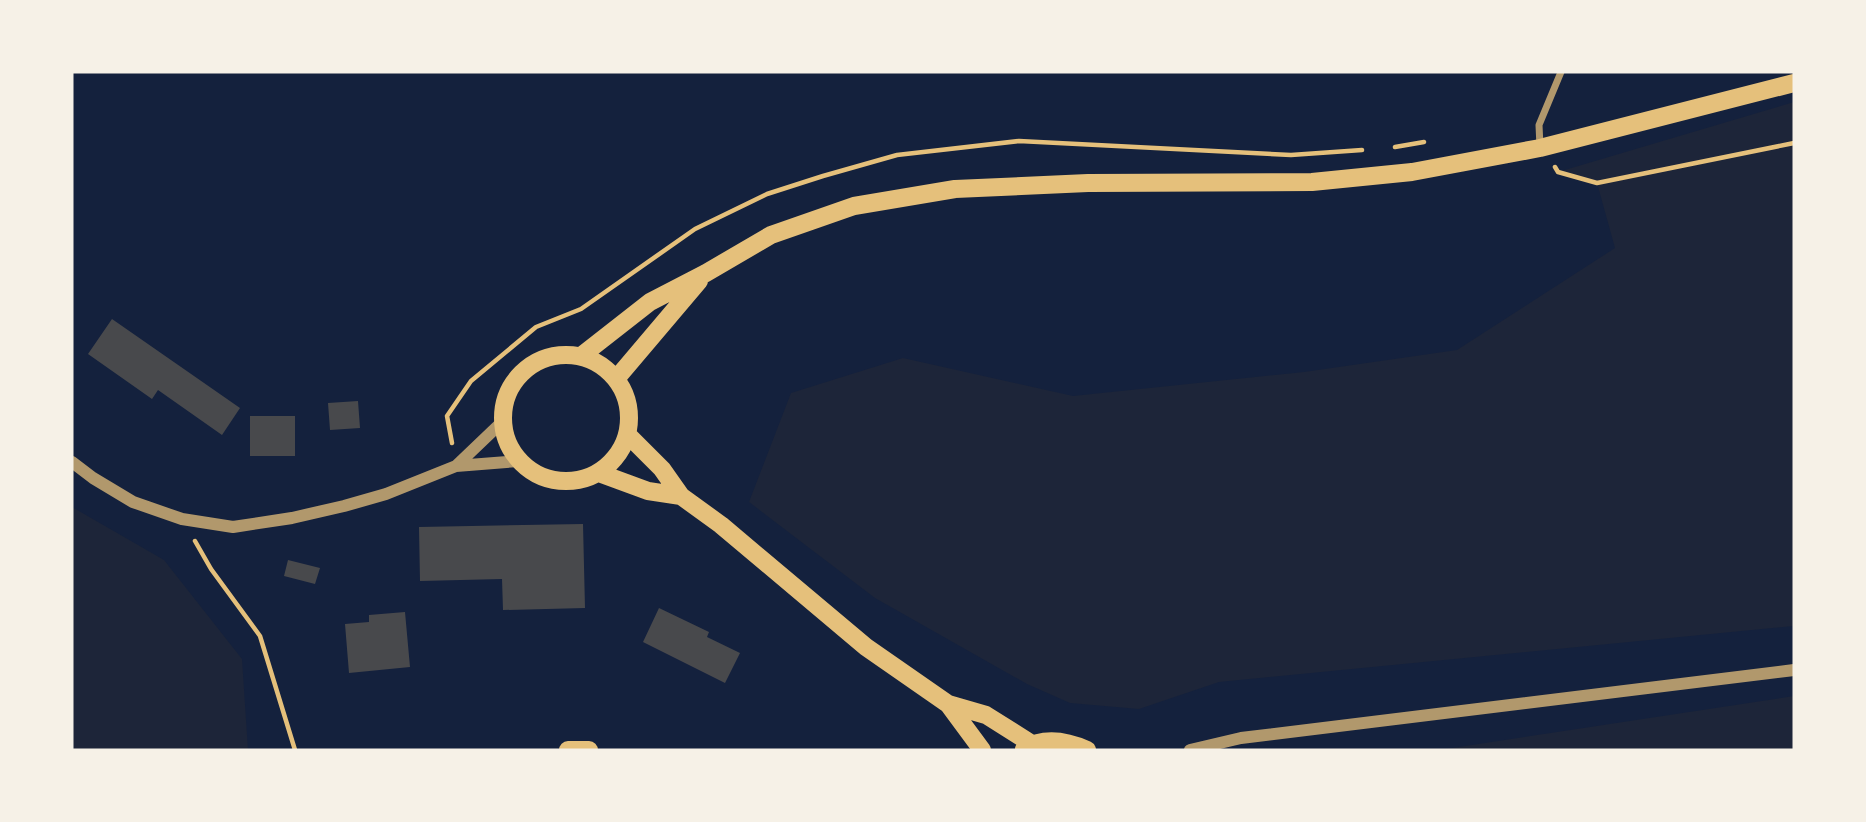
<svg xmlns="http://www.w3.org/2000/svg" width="1866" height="822" font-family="Roboto,sans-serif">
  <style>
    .green { fill: #1d2539 }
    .building { fill: #48494c }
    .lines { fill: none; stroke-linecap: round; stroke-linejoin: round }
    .path { stroke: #e5c07b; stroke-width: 4.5 }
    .minor { stroke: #b1986c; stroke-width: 7 }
    .tertiary { stroke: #b1986c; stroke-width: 12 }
    .primary { stroke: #e5c07b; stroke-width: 18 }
  </style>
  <rect width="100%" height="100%" fill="#14213d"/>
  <path class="green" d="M1794,102V626L1219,682L1139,709L1070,703L1027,684L875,598L749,502L791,393L903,358L1073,396L1304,372L1457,350L1615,248L1597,183L1558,172Z
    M72,507L164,560L242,659L248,750H72Z
    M1794,696V750H1439Z"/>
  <path class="building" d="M112,319L240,408L222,435L158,390L152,399L88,354Z
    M358,401L360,428L330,430L328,403Z
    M250,416H295V456H250Z
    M583,524L585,608L503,610L502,579L420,581L419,527Z
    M288,560L320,568L315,584L284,576Z
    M659,608L709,632L707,637L740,653L725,683L643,642Z
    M405,612L410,667L349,673L345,624L369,622V615Z"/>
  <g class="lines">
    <path class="path" d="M1395,147L1424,142
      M1555,167L1558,172L1597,183L1794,143
      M452,443L447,416L471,381L536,327L581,309L695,229L767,194L823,176L897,155L1019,141L1291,155L1362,150
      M195,541L211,569L260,636L295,750"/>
    <path class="minor" d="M1540,147L1539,125L1561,72"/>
    <path class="tertiary" d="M72,462L93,478L133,502L182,519L233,527L292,518L344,506L386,494L456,466L518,461
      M456,466L501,423
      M1190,750L1241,738L1794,670"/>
    <path class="primary" d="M503 418a63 63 0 1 1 126 0a63 63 0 1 1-126 0Z
      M581,356L650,302L706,273L771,235L854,206L955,189L1088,183L1312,182L1412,172L1540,148L1794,83
      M616,379L699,281
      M628,435L662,469L681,496L721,525L866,647L948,704L982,750
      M599,473L648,491L681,496
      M948,704L986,715L1032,744
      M1024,749C1045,736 1067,741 1087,750
      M568,750H589"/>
  </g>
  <rect width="1866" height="822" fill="none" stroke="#f6f1e7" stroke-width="147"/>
</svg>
